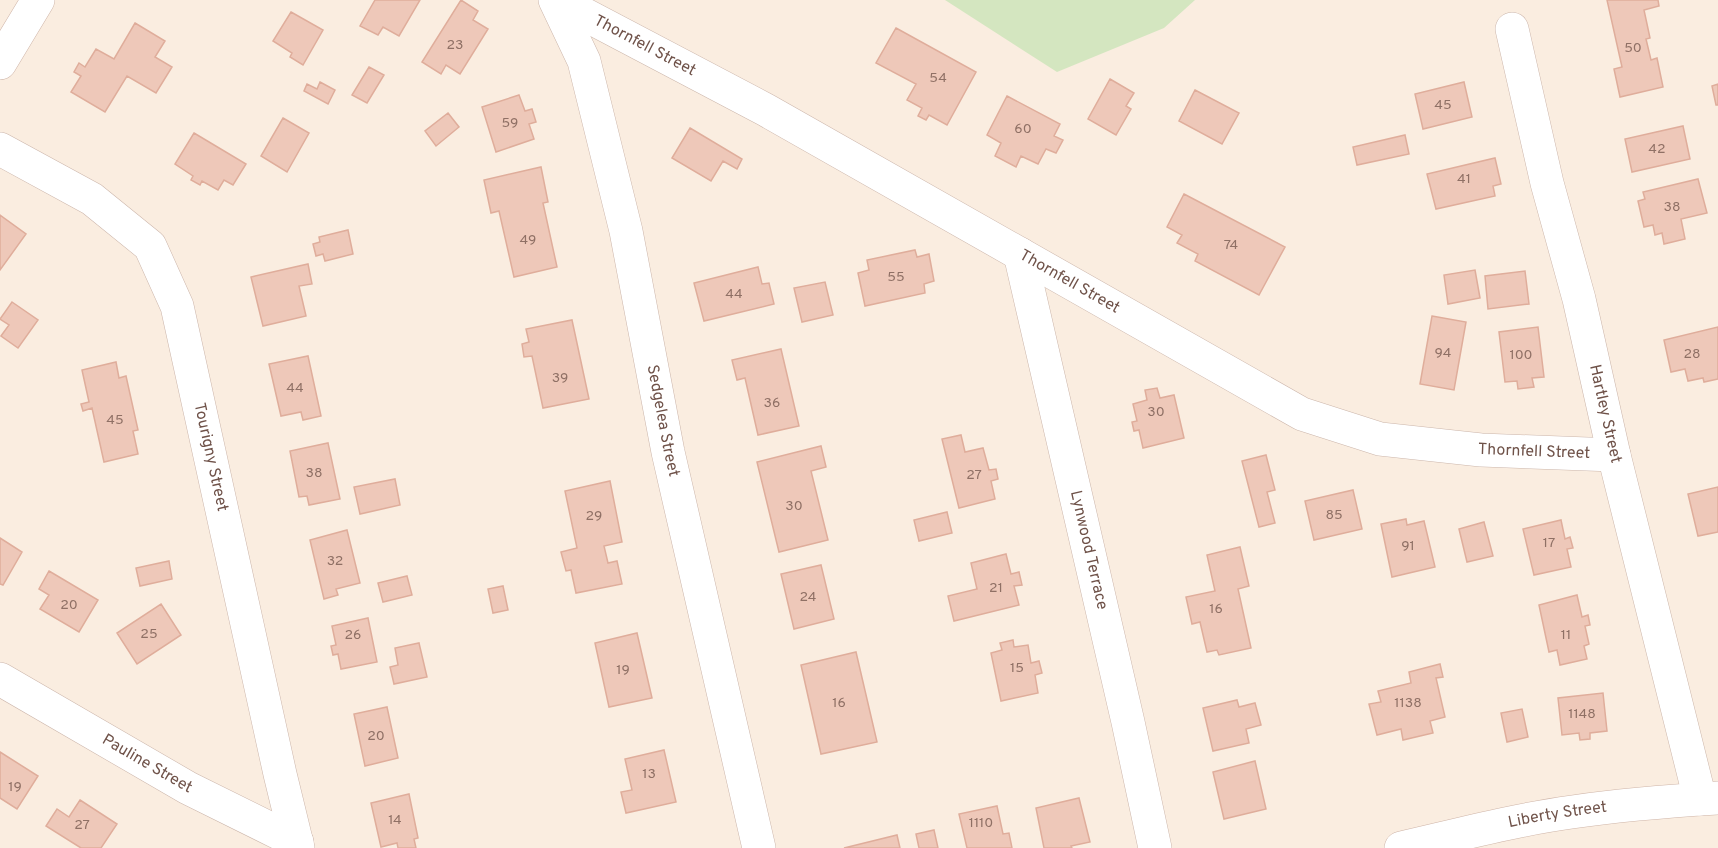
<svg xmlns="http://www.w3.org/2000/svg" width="1718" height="848" font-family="Overpass,sans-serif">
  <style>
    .green { fill: #d4e6c0 }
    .building { fill: #eec8b9; stroke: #dfad9b; stroke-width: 1.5 }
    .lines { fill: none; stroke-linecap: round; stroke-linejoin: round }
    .street-casing { stroke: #ccb6ab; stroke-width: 34 }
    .secondary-casing { stroke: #cfb5a8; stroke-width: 34 }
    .street { stroke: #fff; stroke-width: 33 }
    .secondary { stroke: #fff; stroke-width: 33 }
    .labels { text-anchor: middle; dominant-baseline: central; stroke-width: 4.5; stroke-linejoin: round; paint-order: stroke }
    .number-label { font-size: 14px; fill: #8f7065 }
    .street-label { font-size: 16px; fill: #6f5249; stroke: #fef1e5 }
  </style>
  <rect width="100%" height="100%" fill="#faede0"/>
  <path class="green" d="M945,0H1195L1164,28L1057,72Z"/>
  <path class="building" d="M375,0H420L399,36L383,27L378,35L360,26Z
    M461,0L478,11L473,20L488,29L460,74L446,65L441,74L422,62Z
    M1607,0H1658L1659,6L1644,10L1650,38L1646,39L1651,60L1657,58L1663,87L1620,97L1614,69L1622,67Z
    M291,12L323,30L303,65L290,57L292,53L273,41Z
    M135,23L165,41L155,57L172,67L156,93L127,76L105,112L71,92L81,76L74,72L79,63L85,67L96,49L114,59Z
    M896,28L976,72L947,125L929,115L926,120L918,116L922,108L907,100L916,84L876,63Z
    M369,67L384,75L367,103L352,95Z
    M1110,79L1134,93L1126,106L1131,109L1116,135L1088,119Z
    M320,82L335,90L328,104L304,91L307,84L317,89Z
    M1464,82L1472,117L1423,129L1415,94Z
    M1718,84V105H1716L1712,86Z
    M1195,90L1239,113L1222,144L1179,121Z
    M519,95L525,111L532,109L536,122L529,124L534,139L496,152L482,107Z
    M1007,96L1060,124L1054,136L1063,140L1056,153L1046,149L1038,164L1021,156L1016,167L995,156L1001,143L987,135Z
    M448,113L459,127L436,146L425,131Z
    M283,118L309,133L287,172L261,156Z
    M1683,126L1690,159L1632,172L1625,139Z
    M690,128L742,159L737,169L723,161L711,181L672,158Z
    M194,133L246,164L233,185L224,180L218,190L202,181L200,185L191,180L193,176L175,164Z
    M1405,135L1409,154L1357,165L1353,147Z
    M1495,158L1501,184L1493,186L1495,196L1436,209L1427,174Z
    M541,167L548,202L543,203L557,267L514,277L499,211L491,213L484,180Z
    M1698,179L1707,213L1681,219L1685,239L1664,244L1662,233L1655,235L1653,225L1644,227L1638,201L1645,199L1643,192Z
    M1184,194L1285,247L1259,295L1195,261L1198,254L1177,243L1182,235L1167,227Z
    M0,215L26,234L0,270Z
    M348,230L353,254L325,261L323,254L316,256L313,244L320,242L319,237Z
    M915,250L917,257L929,254L934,281L924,284L925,293L865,306L858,273L869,270L867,260Z
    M308,264L312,284L299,286L306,316L263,326L251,277Z
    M758,267L762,284L769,283L774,304L704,321L694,283Z
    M1475,270L1480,298L1448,304L1444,275Z
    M1525,271L1529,304L1488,309L1485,276Z
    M825,282L833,315L802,322L794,288Z
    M12,302L38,320L18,348L1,336L9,325L0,319Z
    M1432,316L1466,322L1454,390L1420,384Z
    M572,320L589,399L543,408L532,356L524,357L522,344L529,342L526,329Z
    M1538,327L1544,377L1532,378L1534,387L1518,389L1517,381L1505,382L1499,332Z
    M1718,327V379L1704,382L1703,378L1688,381L1685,369L1671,372L1664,340Z
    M781,349L799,426L758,435L745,378L737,380L732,360Z
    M308,356L321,416L303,420L301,412L281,416L269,364Z
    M116,362L119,378L126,376L138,430L133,431L138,454L104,462L92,408L83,411L81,404L89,402L82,370Z
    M1157,388L1160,398L1174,395L1184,438L1143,448L1139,430L1134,431L1132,422L1137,421L1133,404L1147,400L1145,390Z
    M961,435L965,452L983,448L989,470L996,469L998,479L991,481L995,499L959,508L942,439Z
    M328,443L340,499L309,505L307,496L299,497L290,451Z
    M821,446L826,467L811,471L828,540L779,552L757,462Z
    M1266,455L1275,490L1267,492L1275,523L1259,527L1242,461Z
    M395,479L400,505L360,514L354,487Z
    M610,481L622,542L604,546L608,563L617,561L622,584L576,593L571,570L566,571L561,552L577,548L565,491Z
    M1718,487V532L1698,536L1688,494Z
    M1353,490L1362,529L1314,540L1305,501Z
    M947,512L952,533L919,541L914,520Z
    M1406,519L1407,525L1424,521L1435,567L1392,577L1381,524Z
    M1561,520L1565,539L1570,537L1573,548L1567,549L1571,567L1534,575L1523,529Z
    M1484,522L1493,556L1467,562L1459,529Z
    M347,530L360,583L336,589L338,595L324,599L310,540Z
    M0,538L22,552L3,585L0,584Z
    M1240,547L1249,586L1238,589L1251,648L1219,655L1217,650L1207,652L1200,622L1192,624L1186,597L1215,591L1207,555Z
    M1006,554L1011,574L1019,572L1022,585L1014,586L1019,605L954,621L948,596L977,589L971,563Z
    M169,561L172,579L140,586L136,568Z
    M821,565L834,619L794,629L781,574Z
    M49,571L98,600L79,632L40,609L49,595L39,589Z
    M407,576L412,595L383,602L378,583Z
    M503,586L508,610L493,613L488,589Z
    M1577,595L1582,617L1588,615L1590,625L1585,626L1589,644L1584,646L1587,659L1560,665L1557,650L1549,652L1539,605Z
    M161,604L181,635L137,664L117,633Z
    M368,618L377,662L341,669L338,654L333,655L331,646L336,645L332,626Z
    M637,633L652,698L609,707L595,643Z
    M1013,640L1014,647L1028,645L1031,663L1039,661L1042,673L1035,675L1038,693L1001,701L991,653L1002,650L1000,643Z
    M419,643L427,677L394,684L390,667L398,665L395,648Z
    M856,652L877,742L821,754L801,665Z
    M1440,664L1443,677L1436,678L1445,717L1430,721L1433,733L1403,740L1401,729L1377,735L1369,704L1381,702L1378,691L1411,683L1409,672Z
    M1603,693L1607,731L1590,733V739L1580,740L1579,733L1562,735L1558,698Z
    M1237,700L1239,707L1255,703L1261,725L1246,729L1249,743L1213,751L1203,708Z
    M387,707L398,758L365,766L354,714Z
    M1522,709L1528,737L1507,742L1501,713Z
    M664,750L676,802L626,813L621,792L632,790L625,759Z
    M0,752L38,776L17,809L0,798Z
    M1255,761L1266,809L1224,819L1213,772Z
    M409,794L418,838L414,839L416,848H398L397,843L381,847L371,803Z
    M1079,798L1090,842L1071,846L1072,848H1044L1036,808Z
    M80,800L117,824L101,848H81L46,826L57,809L69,817Z
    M997,806L1003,834L1009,833L1012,848H967L959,814Z
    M934,830L938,848H919L916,834Z
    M897,835L900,848H844Z"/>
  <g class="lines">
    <g class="street-casing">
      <g id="street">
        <path id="s1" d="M555,0L584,61L626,231L668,452L759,848"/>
        <path id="s2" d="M557,0L766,110L1302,414L1380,439L1481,450L1614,455"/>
        <path id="s3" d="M1512,29L1547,183L1579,299L1614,455L1700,799"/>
        <path id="s4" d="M0,149L92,199L150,246L177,306L280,774L298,848"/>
        <path id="s5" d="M1020,254L1128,722L1155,848"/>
        <path id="s6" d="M0,679L188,788L297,842"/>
      </g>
    </g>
    <g class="secondary-casing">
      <g id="secondary">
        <path d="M0,63L38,0"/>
        <path id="s7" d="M1401,848C1458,835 1514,820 1572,812C1620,805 1669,801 1718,798"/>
      </g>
    </g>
    <use href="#street" class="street"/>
    <use href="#secondary" class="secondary"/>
  </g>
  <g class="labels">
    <g class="number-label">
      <text x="455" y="45">23</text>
      <text x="1633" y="48">50</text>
      <text x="938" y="78">54</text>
      <text x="1443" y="105">45</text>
      <text x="510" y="123">59</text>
      <text x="1023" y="129">60</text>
      <text x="1657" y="149">42</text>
      <text x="1464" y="179">41</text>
      <text x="1672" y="207">38</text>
      <text x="528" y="240">49</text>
      <text x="1231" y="245">74</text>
      <text x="896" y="277">55</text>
      <text x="734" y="294">44</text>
      <text x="1443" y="353">94</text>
      <text x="1692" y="354">28</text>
      <text x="1521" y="355">100</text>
      <text x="560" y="378">39</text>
      <text x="295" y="388">44</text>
      <text x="772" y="403">36</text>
      <text x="1156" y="412">30</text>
      <text x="115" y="420">45</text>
      <text x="314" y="473">38</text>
      <text x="974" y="475">27</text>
      <text x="794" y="506">30</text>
      <text x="1334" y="515">85</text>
      <text x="594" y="516">29</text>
      <text x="1549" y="543">17</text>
      <text x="1408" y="546">91</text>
      <text x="335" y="561">32</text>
      <text x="996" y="588">21</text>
      <text x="808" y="597">24</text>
      <text x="69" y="605">20</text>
      <text x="1216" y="609">16</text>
      <text x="149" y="634">25</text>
      <text x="353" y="635">26</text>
      <text x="1566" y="635">11</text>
      <text x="1017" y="668">15</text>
      <text x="623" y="670">19</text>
      <text x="839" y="703">16</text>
      <text x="1408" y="703">1138</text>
      <text x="1582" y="714">1148</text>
      <text x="376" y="736">20</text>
      <text x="649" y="774">13</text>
      <text x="15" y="787">19</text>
      <text x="395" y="820">14</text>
      <text x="981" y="823">1110</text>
      <text x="82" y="825">27</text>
    </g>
    <g class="street-label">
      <text stroke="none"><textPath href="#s2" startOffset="99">Thornfell Street</textPath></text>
      <text stroke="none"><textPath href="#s2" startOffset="585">Thornfell Street</textPath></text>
      <text stroke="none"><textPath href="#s3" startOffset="396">Hartley Street</textPath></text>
      <text stroke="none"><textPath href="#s1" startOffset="436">Sedgelea Street</textPath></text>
      <text stroke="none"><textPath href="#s2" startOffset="1089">Thornfell Street</textPath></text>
      <text stroke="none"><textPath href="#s4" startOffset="400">Tourigny Street</textPath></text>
      <text stroke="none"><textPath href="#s5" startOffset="304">Lynwood Terrace</textPath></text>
      <text stroke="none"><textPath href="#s6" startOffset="170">Pauline Street</textPath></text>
      <text stroke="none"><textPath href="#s7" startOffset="160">Liberty Street</textPath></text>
    </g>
  </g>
</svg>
